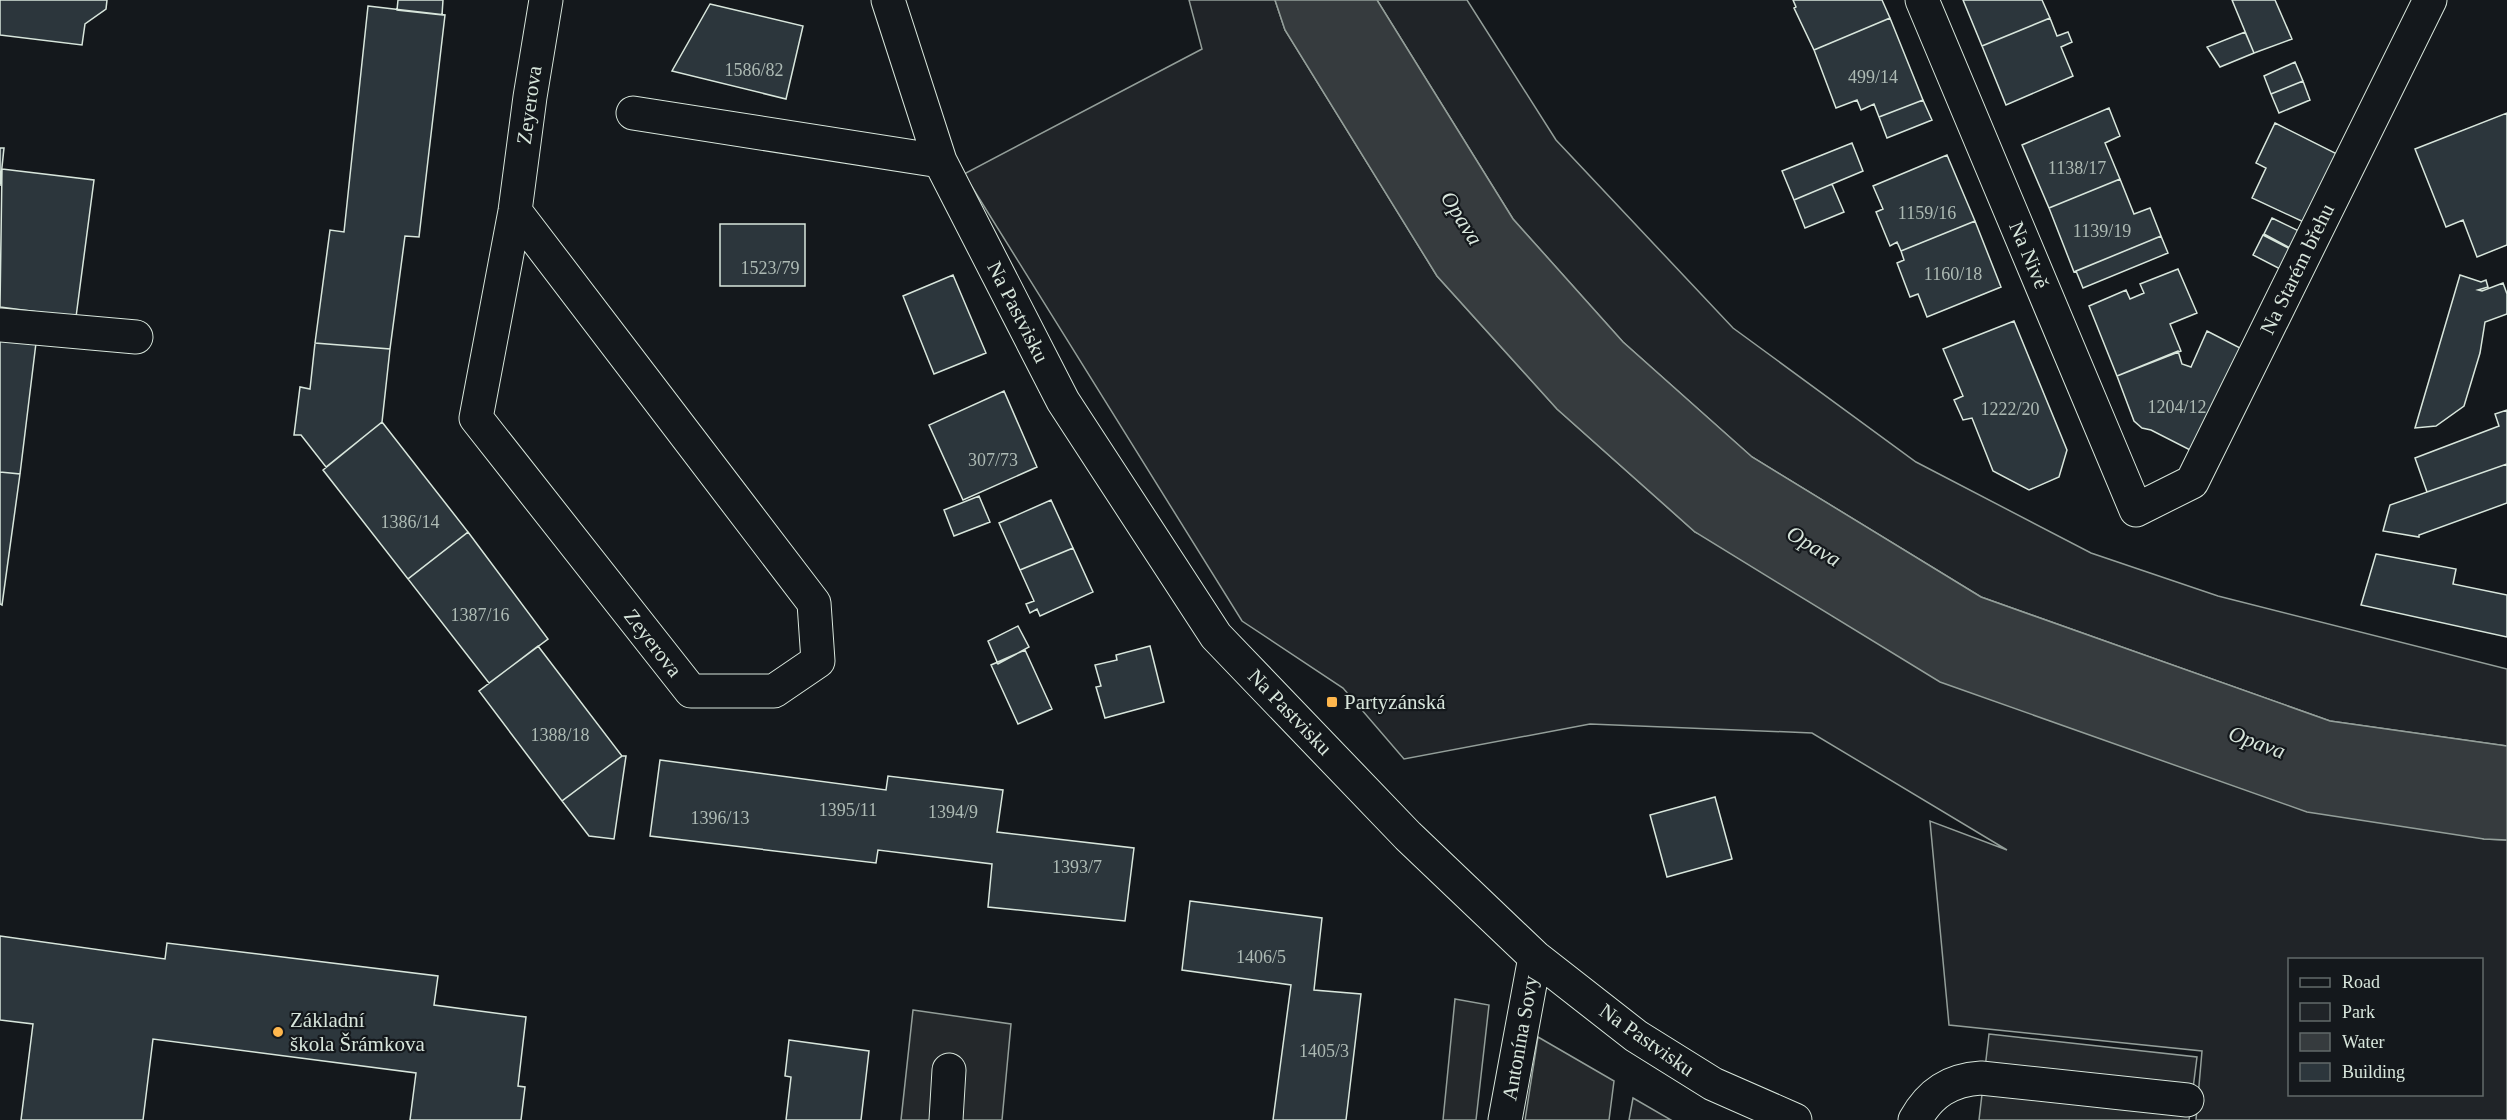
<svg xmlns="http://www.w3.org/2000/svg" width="2507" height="1120" font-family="'Times New Roman',serif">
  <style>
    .green { fill: #202428; stroke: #939e99; stroke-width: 1.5; fill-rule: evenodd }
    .parking { fill: #24282b; stroke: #939e99; stroke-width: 1.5 }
    .water { fill: #363b3e; stroke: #939e99; stroke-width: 1.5 }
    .building { fill: #2c363c; stroke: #d8e6dc; stroke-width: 1.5 }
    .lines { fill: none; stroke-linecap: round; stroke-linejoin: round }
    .minor-casing { stroke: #d8e6dc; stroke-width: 35 }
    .minor { stroke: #14181c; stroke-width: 33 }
    .poi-dot { fill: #ffb74d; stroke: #14181c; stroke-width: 2 }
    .labels { text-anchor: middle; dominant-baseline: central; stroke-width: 4.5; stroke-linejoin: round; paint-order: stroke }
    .number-label { font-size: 18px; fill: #adbab4 }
    .street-label { font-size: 21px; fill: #d8e6dc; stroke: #14181c }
    .poi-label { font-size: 21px; fill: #d8e6dc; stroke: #14181c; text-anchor: start }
    .water-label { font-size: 22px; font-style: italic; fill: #d8e6dc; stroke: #14181c }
  </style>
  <rect width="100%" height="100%" fill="#14181c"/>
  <path class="green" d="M1189,0H1275L1285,30L1437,276L1557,409L1695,532L2484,839L2507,840V1120H2196L2202,1051L1949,1025L1930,821L2007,850L1812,733L1590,724L1404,759L1343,688L1242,621L964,174L1202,49ZM2290,960H2482V1094H2290Z
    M1377,0H1467L1556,140L1733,328L1916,462L2091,553L2218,596L2507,669V746L2330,721L1981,597L1752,457L1623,342L1513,219Z
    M1633,1098L1671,1120H1629Z"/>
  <path class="parking" d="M1455,999L1489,1005L1476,1120H1443Z
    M913,1010L1011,1024L1002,1120H901Z
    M1989,1034L2197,1057L2189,1120H1979Z
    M1538,1037L1614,1081L1609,1120H1525Z"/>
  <path class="water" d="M1275,0H1377L1513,219L1623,342L1752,457L1981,597L2330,721L2507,746V840L2484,839L2307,812L1940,682L1695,532L1557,409L1437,276L1285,30Z"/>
  <path class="building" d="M0,0H107L106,9L85,24L82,45L0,35Z
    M398,0H443L442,15L397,10Z
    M1793,0H1882L1890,18L1814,50L1794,8L1796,7Z
    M1963,0H2042L2050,18L1982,46Z
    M2232,0H2275L2292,39L2254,53Z
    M710,4L803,26L786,99L672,71Z
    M368,6L445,15L419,237L405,236L390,349L315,343L330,230L344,232Z
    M1890,18L1923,100L1879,117L1874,104L1861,110L1857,100L1836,108L1814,50Z
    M2050,18L2057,36L2068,32L2072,42L2061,47L2073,76L2006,105L1982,46Z
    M2245,32L2254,53L2220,67L2207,47Z
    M2295,62L2303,81L2271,94L2264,76Z
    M2303,81L2310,100L2279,113L2271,94Z
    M1923,100L1932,120L1887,138L1879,117Z
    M2109,108L2120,136L2105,143L2120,179L2049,208L2022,145Z
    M2507,113V245L2477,257L2463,220L2446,227L2415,149Z
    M2275,123L2341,156L2308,224L2252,198L2266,168L2256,163Z
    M1852,143L1863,171L1794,200L1782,171Z
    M0,148H4L0,186Z
    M1947,155L1975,221L1901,251L1897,242L1890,246L1876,212L1883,209L1873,186Z
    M2,169L94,180L76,317L0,307Z
    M2120,179L2134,214L2150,208L2161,236L2074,272L2049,208Z
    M1832,184L1844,212L1805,228L1794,200Z
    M2272,218L2303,233L2294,250L2264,234Z
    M1975,221L2001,287L1927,317L1918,294L1910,297L1897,263L1904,260L1901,251Z
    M720,224H805V286H720Z
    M2263,235L2294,251L2284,271L2253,255Z
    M2161,236L2168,253L2083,288L2076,271Z
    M2178,269L2197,313L2170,324L2181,351L2117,376L2089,306L2126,290L2130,299L2144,293L2140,284Z
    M953,275L986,353L934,374L903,296Z
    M2460,275L2481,282L2486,280L2488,287L2478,290L2482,291L2503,283L2507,294V314L2485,322L2480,353L2464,406L2436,426L2415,428Z
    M2014,321L2067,450L2059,477L2029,490L1993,471L1972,418L1963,420L1954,400L1963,396L1943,349Z
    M2207,331L2244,350L2194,452L2151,430L2142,428L2134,421L2117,376L2178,351L2182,364L2191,367Z
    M0,338L36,343L20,474L0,472Z
    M315,343L390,349L382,422L326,467L301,435H294L300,387L310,389Z
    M1004,391L1037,467L963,500L929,425Z
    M2507,410V464L2427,492L2415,458L2499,426L2495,414Z
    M382,422L468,532L408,579L323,470Z
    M2507,464V503L2419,535V537L2383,531L2390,505Z
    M0,472L20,474L2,605L0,604Z
    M979,496L990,522L954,536L944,510Z
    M1051,500L1073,548L1020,570L999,523Z
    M468,532L548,639L489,683L408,579Z
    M1073,548L1093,592L1040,616L1037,609L1030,613L1026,604L1034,601L1020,570Z
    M2376,554L2456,569L2453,584L2507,595V637L2361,605Z
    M1018,626L1029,647L998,664L988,641Z
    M538,646L622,756L562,801L479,691Z
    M1150,646L1164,702L1105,718L1096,687L1101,686L1095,665L1117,660L1116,655Z
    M1025,650L1052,709L1018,724L991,665Z
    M622,756H626L614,839L589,836L562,801Z
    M660,760L886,790L888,776L1003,790L997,832L1134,848L1125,921L988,907L992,864L878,850L876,863L650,836Z
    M1715,797L1732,859L1667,877L1650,815Z
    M1190,901L1322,918L1314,990L1361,994L1346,1120H1273L1291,985L1182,970Z
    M0,936L165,959L167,943L438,976L434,1005L526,1017L518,1086L525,1087L521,1120H410L416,1073L153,1039L143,1120H21L33,1024L0,1020Z
    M789,1040L869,1051L861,1120H786L791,1077L785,1076Z"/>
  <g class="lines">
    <g class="minor-casing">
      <path id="minor" d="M888,0L940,161L1063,401L1216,636L1408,836L1535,957L1636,1036L1713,1084L1795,1120
        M1922,0L2136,510L2192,482L2430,0
        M633,113L940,161
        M515,211L814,603L818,661L774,691H691L476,418L515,211L530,97L546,0
        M0,325L136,337
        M946,1120L949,1070
        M1505,1120L1535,957
        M1915,1120C1930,1093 1950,1080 1981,1078L2187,1100"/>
    </g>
    <use href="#minor" class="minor"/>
  </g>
  <g class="poi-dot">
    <rect x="1326" y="696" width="12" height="12" rx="3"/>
    <circle cx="278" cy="1032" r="6"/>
  </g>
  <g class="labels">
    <g class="number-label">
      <text x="754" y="70">1586/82</text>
      <text x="1873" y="77">499/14</text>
      <text x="2077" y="168">1138/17</text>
      <text x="1927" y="213">1159/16</text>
      <text x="2102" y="231">1139/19</text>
      <text x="770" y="268">1523/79</text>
      <text x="1953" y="274">1160/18</text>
      <text x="2177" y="407">1204/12</text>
      <text x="2010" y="409">1222/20</text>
      <text x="993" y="460">307/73</text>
      <text x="410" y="522">1386/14</text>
      <text x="480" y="615">1387/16</text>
      <text x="560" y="735">1388/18</text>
      <text x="848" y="810">1395/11</text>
      <text x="953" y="812">1394/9</text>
      <text x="720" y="818">1396/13</text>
      <text x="1077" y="867">1393/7</text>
      <text x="1261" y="957">1406/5</text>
      <text x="1324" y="1051">1405/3</text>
    </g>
    <g class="street-label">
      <text transform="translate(529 105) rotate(-82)">Zeyerova</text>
      <text transform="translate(2029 255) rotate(67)">Na Nivě</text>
      <text transform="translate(2297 269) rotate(-64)">Na Starém břehu</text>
      <text transform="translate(1018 312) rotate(63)">Na Pastvisku</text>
      <text transform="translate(653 643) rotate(52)">Zeyerova</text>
      <text transform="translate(1290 712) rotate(46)">Na Pastvisku</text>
      <text transform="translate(1520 1038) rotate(-80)">Antonína Sovy</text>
      <text transform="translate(1647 1040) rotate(35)">Na Pastvisku</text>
    </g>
    <g class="poi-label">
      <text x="1344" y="702">Partyzánská</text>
      <text x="290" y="1020">Základní<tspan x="290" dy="24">škola Šrámkova</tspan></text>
    </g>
    <g class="water-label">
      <text transform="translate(1462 218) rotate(58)">Opava</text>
      <text transform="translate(1814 546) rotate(31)">Opava</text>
      <text transform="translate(2257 742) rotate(20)">Opava</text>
    </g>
  </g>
  <rect x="2288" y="958" width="195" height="138" fill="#14181c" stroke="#626a69" stroke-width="1.5"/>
  <rect x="2300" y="978" width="30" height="9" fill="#14181c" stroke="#626a69" stroke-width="1.5"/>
  <text x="2342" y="988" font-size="18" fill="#d8e6dc">Road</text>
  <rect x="2300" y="1003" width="30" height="18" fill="#202428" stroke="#626a69" stroke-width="1.5"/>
  <text x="2342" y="1018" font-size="18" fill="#d8e6dc">Park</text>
  <rect x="2300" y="1033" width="30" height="18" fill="#363b3e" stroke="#626a69" stroke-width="1.5"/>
  <text x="2342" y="1048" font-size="18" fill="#d8e6dc">Water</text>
  <rect x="2300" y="1063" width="30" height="18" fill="#2c363c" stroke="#626a69" stroke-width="1.5"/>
  <text x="2342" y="1078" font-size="18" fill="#d8e6dc">Building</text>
</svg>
